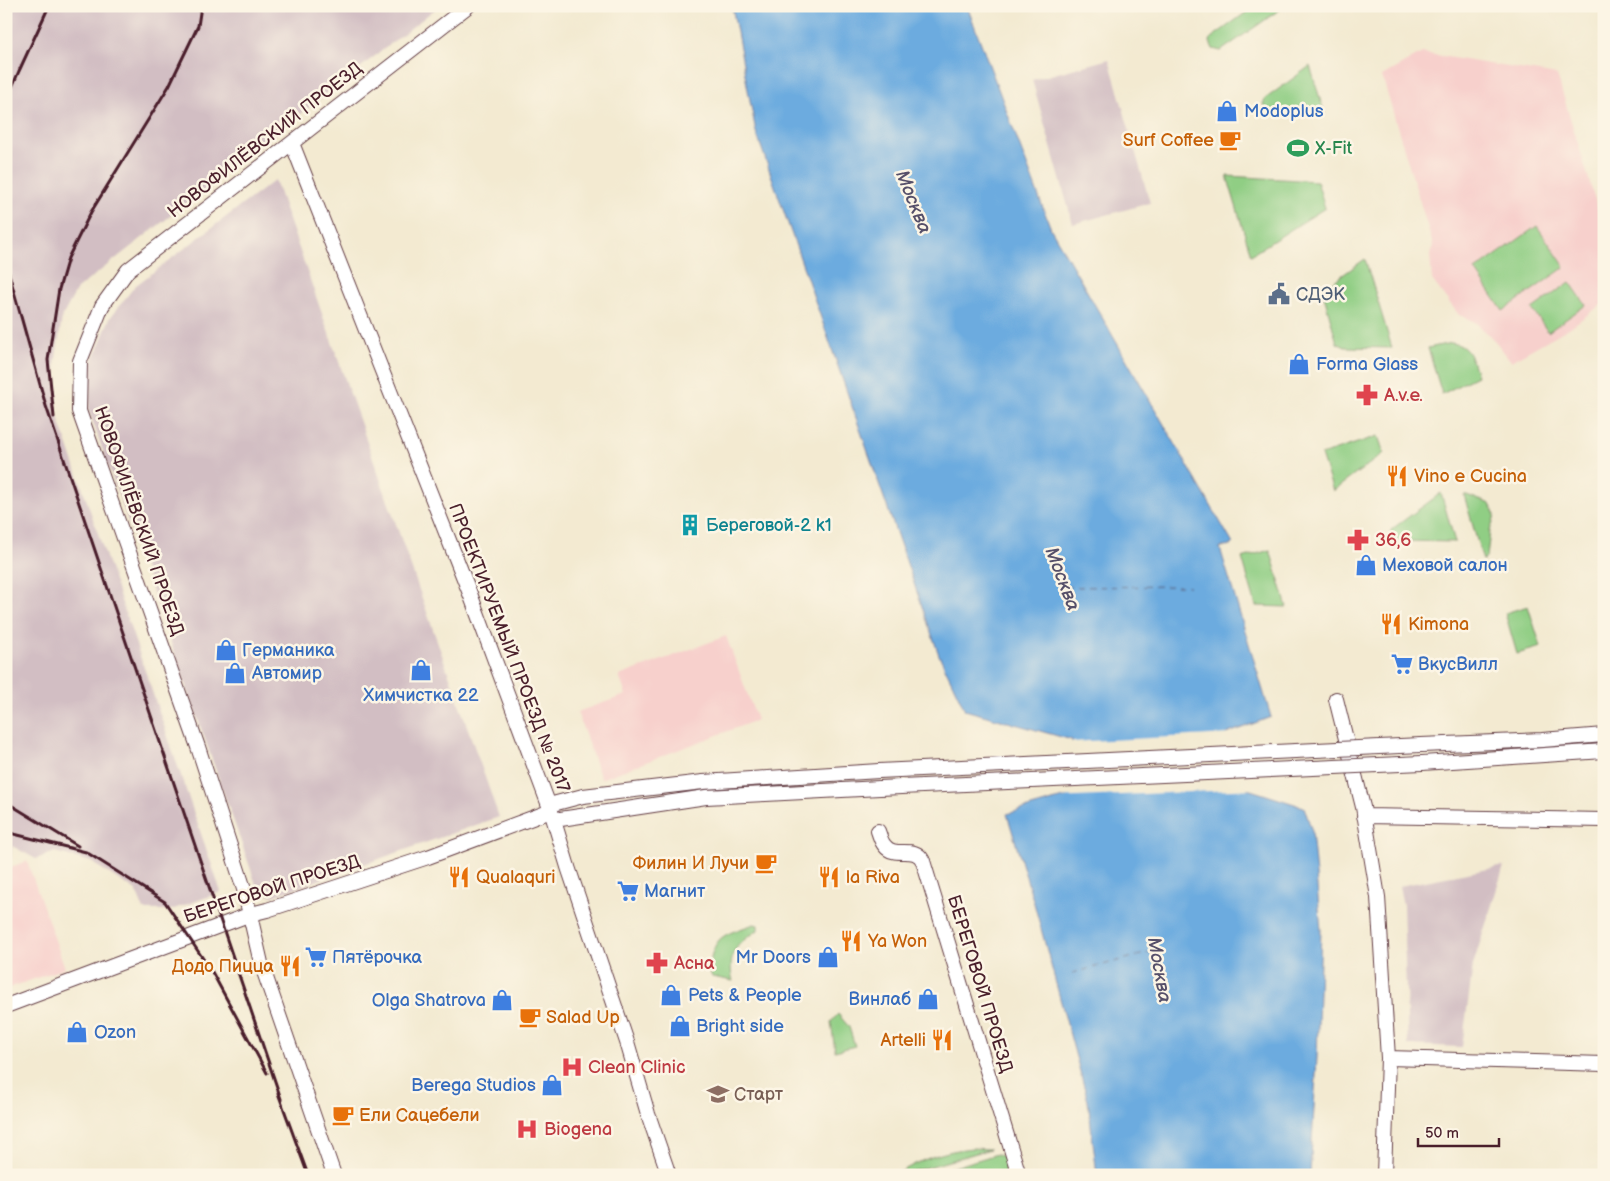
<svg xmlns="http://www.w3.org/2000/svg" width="1610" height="1181" font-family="'Balsamiq Sans',sans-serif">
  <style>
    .built { fill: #f7d0cc }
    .industrial { fill: #d2bec3 }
    .green { fill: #90ce84; stroke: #6d7658 }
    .water { fill: #6cabdf; stroke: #5b6585 }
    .pier { fill: #f3ead1 }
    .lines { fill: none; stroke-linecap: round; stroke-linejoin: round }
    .ferry { stroke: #56506a; stroke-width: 1; stroke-dasharray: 6 5; stroke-linecap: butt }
    .minor-casing { stroke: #633d44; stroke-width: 16 }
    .minor { stroke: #fff; stroke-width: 14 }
    .rail { stroke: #4a1f2b; stroke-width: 3 }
    .minor-bridge-casing { stroke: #633d44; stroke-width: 16; stroke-linecap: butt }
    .minor-bridge { stroke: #fff; stroke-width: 14 }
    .labels { text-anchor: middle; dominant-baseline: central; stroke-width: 5; stroke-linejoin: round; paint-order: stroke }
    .shop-label { font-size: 18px; fill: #366cbe; stroke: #fcf5e5; text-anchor: start }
    .street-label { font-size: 18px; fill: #4a1f2b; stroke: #fcf5e5 }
    .food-label { font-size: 18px; fill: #c56008; stroke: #fcf5e5; text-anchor: start }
    .leisure-label { font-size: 18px; fill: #27864d; stroke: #fcf5e5; text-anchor: start }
    .service-label { font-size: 18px; fill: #4e5e75; stroke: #fcf5e5; text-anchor: start }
    .health-label { font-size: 18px; fill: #be3a42; stroke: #fcf5e5; text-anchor: start }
    .culture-label { font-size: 18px; fill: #0d838f; stroke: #fcf5e5; text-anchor: start }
    .education-label { font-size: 18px; fill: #785e54; stroke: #fcf5e5; text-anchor: start }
    .water-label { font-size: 19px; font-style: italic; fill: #56506a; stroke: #fcf5e5 }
  </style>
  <rect width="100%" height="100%" fill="#fcf5e5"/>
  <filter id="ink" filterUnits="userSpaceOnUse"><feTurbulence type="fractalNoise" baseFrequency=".02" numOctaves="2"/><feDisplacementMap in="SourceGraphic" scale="10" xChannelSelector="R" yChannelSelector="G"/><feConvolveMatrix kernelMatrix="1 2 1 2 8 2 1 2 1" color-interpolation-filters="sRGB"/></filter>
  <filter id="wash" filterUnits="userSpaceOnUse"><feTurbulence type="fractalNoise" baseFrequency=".0096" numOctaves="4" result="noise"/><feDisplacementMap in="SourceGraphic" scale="20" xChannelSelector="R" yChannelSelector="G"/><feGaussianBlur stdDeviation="1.12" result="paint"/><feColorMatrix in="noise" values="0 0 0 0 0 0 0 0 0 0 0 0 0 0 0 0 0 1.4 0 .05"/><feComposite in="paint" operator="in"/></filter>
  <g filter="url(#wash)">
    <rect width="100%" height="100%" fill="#f3ead1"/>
    <path class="built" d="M1422,53L1557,75L1604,229V303L1569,328L1511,361L1495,341L1475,322L1459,315L1432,280L1430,255L1433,245L1382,76Z
      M726,636L757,720L601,779L577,712L626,695L619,676Z
      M27,861L65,968L6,989V869Z"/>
    <path class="industrial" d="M6,6H439L77,289L62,317L55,364L57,414L221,892L171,910H144L136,891L91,862L55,852L36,859L12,846L11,859L6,860Z
      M1109,59L1150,203L1073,224L1032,80Z
      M275,180L499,817L273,896L265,894L257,887L89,411L91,365L110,318L135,286Z
      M1504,866L1473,965L1462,1047L1408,1045L1403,905L1399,886Z"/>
    <path class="green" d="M1255,6H1285L1221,51L1213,49L1210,42L1211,38Z
      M1310,66L1325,115L1272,114L1267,112L1263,104L1265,99Z
      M1227,176L1317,181L1325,208L1251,255Z
      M1537,226L1565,267L1503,311L1475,270Z
      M1365,259L1392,348L1345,347L1337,343L1323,292L1326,287Z
      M1570,282L1586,305L1548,332L1532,309Z
      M1451,343C1470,345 1472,361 1477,376L1442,394L1428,348Z
      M1378,436L1384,453L1333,491L1321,455Z
      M1441,493L1455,542L1397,541L1393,538L1390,532L1392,529Z
      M1464,495H1467L1490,504L1495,515L1490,531L1487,557L1483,561Z
      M1270,550L1287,607L1256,606L1242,558Z
      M1528,606L1541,647L1517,654L1505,613Z
      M754,924L758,925V930C753,934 749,936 744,940C731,950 729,966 733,981L712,977L709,970C714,934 722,936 754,924Z
      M838,1014L849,1027L855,1046L835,1051L831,1022Z
      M972,1148L990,1149L901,1175H896C920,1159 944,1151 972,1148Z
      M997,1154L1003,1157L1007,1162L1004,1175H928Z"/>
    <path class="water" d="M732,6H967L1051,229L1233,544L1220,548L1271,717L1226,734L1235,785L1304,807L1312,831L1321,930L1317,1057L1310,1175H1097L1088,1101L1034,903L1007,814L1070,796L1072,740L965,710L939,655L756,132Z"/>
    <path class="pier" d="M1232,734L1229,736L1237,783L1255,789L1054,798L1067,795L1069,742Z"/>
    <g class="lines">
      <path class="ferry" d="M1066,587L1189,586
        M1072,973L1156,951"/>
    </g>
  </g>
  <g filter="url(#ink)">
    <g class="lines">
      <g class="minor-casing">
        <path id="minor" d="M292,143L469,591L551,811L568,867L627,1042L648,1114L669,1175
          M1336,699L1363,807L1378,897L1388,1058L1384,1175
          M1421,745L1542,740L1604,735
          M1422,763L1604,751
          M549,805L583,796L703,782L879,771
          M1364,816L1604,820
          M554,820L706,797L880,788
          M878,831C880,836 881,842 885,846C895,859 915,844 923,861L1019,1175
          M6,1006L251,914L267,910L428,857L551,811
          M1388,1058L1604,1064
          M334,1175L261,963L244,889L198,747L79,411L80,361L102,306L128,270L468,6"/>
      </g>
      <use href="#minor" class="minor"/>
      <path class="rail" d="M6,101L19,71L49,6
        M6,263L46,406L281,1099
        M54,417L48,360L59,289L68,258L91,212L169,86L198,26L201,6
        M6,802L78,846
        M6,832L86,852L165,902L212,972L267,1073
        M278,1093L308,1175"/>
      <g class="minor-bridge-casing">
        <path id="minor-bridge" d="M879,771L1421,745
          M880,788L1422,763"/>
      </g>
      <use href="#minor-bridge" class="minor-bridge"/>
    </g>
  </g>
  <defs>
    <g id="shop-bare" transform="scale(1.725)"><path d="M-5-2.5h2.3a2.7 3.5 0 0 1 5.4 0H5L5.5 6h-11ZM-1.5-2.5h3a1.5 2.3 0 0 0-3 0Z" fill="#3f7fe0" stroke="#fcf5e5" stroke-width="2.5" paint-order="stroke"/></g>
    <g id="cafe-bare" transform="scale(1.725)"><path d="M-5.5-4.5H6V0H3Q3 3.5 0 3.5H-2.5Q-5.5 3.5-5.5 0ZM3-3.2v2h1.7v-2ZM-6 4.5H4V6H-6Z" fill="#e8710a" stroke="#fcf5e5" stroke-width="2.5" paint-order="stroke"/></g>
    <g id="stadium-bare" transform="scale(1.725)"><path d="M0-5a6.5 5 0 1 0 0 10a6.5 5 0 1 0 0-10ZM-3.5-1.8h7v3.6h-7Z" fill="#2e9e5b" stroke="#fcf5e5" stroke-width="2.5" paint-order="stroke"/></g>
    <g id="civic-bare" transform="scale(1.725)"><path d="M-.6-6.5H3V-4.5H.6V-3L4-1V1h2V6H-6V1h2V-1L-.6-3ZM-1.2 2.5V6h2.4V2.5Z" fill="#5c6f8a" stroke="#fcf5e5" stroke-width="2.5" paint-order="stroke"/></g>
    <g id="pharmacy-bare" transform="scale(1.725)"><path d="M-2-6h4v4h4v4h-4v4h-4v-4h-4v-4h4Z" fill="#e0444e" stroke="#fcf5e5" stroke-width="2.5" paint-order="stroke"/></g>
    <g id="restaurant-bare" transform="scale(1.725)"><path d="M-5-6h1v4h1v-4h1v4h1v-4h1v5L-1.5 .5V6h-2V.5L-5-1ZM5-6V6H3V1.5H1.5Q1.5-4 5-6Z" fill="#e8710a" stroke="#fcf5e5" stroke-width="2.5" paint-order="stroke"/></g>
    <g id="building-bare" transform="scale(1.725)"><path d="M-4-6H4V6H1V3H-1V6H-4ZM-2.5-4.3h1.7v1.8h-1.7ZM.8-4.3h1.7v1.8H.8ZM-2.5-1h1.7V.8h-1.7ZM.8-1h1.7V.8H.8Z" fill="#0f9aa8" stroke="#fcf5e5" stroke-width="2.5" paint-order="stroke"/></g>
    <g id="supermarket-bare" transform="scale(1.725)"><path d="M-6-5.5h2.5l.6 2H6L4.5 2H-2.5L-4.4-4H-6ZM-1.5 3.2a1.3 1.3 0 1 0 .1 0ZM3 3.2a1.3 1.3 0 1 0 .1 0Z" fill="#3f7fe0" stroke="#fcf5e5" stroke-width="2.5" paint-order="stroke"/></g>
    <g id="hospital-bare" transform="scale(1.725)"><path d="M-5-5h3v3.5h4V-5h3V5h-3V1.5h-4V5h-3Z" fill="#e0444e" stroke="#fcf5e5" stroke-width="2.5" paint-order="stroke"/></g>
    <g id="school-bare" transform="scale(1.725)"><path d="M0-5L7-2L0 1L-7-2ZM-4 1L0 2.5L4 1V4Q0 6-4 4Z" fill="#8d6e63" stroke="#fcf5e5" stroke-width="2.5" paint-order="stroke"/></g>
  </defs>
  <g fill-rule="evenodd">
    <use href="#shop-bare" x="1227" y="111"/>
    <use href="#cafe-bare" x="1230" y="140"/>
    <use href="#stadium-bare" x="1298" y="148"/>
    <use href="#civic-bare" x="1279" y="294"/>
    <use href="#shop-bare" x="1299" y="364"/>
    <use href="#pharmacy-bare" x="1367" y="395"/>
    <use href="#restaurant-bare" x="1397" y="476"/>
    <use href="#building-bare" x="690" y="525"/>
    <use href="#pharmacy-bare" x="1358" y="540"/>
    <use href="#shop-bare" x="1366" y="565"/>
    <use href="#restaurant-bare" x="1391" y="624"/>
    <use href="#shop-bare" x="226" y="650"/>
    <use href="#supermarket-bare" x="1402" y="664"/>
    <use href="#shop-bare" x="421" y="670"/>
    <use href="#shop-bare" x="235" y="673"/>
    <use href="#cafe-bare" x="766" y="863"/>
    <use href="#restaurant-bare" x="459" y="877"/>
    <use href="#restaurant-bare" x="829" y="877"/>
    <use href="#supermarket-bare" x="628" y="891"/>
    <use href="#restaurant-bare" x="851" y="941"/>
    <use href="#supermarket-bare" x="316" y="957"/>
    <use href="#shop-bare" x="828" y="957"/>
    <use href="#pharmacy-bare" x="657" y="963"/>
    <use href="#restaurant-bare" x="290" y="966"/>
    <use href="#shop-bare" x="671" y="995"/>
    <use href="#shop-bare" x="928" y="999"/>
    <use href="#shop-bare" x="502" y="1000"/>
    <use href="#cafe-bare" x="530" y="1017"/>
    <use href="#shop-bare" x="680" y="1026"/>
    <use href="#shop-bare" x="77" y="1032"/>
    <use href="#restaurant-bare" x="942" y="1040"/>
    <use href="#hospital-bare" x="572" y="1067"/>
    <use href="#shop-bare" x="552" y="1085"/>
    <use href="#school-bare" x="718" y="1094"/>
    <use href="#cafe-bare" x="343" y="1115"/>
    <use href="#hospital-bare" x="527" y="1129"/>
  </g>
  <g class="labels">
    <g class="shop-label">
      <text x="1244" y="111">Modoplus</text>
      <text x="1316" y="364">Forma Glass</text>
      <text x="1382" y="565">Меховой салон</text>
      <text x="242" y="650">Германика</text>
      <text x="1418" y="664">ВкусВилл</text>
      <text x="252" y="673">Автомир</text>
      <text x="421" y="695" text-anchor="middle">Химчистка 22</text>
      <text x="644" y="891">Магнит</text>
      <text x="332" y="957">Пятёрочка</text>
      <text x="811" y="957" text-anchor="end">Mr Doors</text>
      <text x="688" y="995">Pets &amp; People</text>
      <text x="911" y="999" text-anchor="end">Винлаб</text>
      <text x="486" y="1000" text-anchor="end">Olga Shatrova</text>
      <text x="696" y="1026">Bright side</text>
      <text x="94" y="1032">Ozon</text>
      <text x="536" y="1085" text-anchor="end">Berega Studios</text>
    </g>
    <g class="street-label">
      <text transform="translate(265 140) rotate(-38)">НОВОФИЛЁВСКИЙ ПРОЕЗД</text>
      <text transform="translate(139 521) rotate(71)">НОВОФИЛЁВСКИЙ ПРОЕЗД</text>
      <text transform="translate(509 648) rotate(69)">ПРОЕКТИРУЕМЫЙ ПРОЕЗД № 2017</text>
      <text transform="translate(272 889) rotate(-18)">БЕРЕГОВОЙ ПРОЕЗД</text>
      <text transform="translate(980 984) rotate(73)">БЕРЕГОВОЙ ПРОЕЗД</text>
    </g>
    <g class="food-label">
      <text x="1214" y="140" text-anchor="end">Surf Coffee</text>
      <text x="1414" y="476">Vino e Cucina</text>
      <text x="1408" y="624">Kimona</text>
      <text x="749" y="863" text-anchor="end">Филин И Лучи</text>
      <text x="476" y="877">Qualaquri</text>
      <text x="846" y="877">la Riva</text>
      <text x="868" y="941">Ya Won</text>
      <text x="274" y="966" text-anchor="end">Додо Пицца</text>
      <text x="546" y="1017">Salad Up</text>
      <text x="926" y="1040" text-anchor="end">Artelli</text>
      <text x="359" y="1115">Ели Сацебели</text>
    </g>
    <g class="leisure-label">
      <text x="1315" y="148">X-Fit</text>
    </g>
    <g class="service-label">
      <text x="1296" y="294">СДЭК</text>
    </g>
    <g class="health-label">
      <text x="1384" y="395">A.v.e.</text>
      <text x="1375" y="540">36,6</text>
      <text x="674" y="963">Асна</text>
      <text x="588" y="1067">Clean Clinic</text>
      <text x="544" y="1129">Biogena</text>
    </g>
    <g class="culture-label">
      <text x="706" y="525">Береговой-2 k1</text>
    </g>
    <g class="education-label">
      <text x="734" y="1094">Старт</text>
    </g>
    <g class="water-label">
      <text transform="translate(913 202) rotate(68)">Москва</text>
      <text transform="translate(1062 579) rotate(69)">Москва</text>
      <text transform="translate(1159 970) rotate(80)">Москва</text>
    </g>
  </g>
  <rect width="1610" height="1181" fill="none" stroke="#fcf5e5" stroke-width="25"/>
  <path d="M1418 1138v8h81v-8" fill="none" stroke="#4a1f2b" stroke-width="2.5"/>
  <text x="1425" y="1138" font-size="15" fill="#4a1f2b" stroke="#fcf5e5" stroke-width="4" paint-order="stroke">50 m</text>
</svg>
